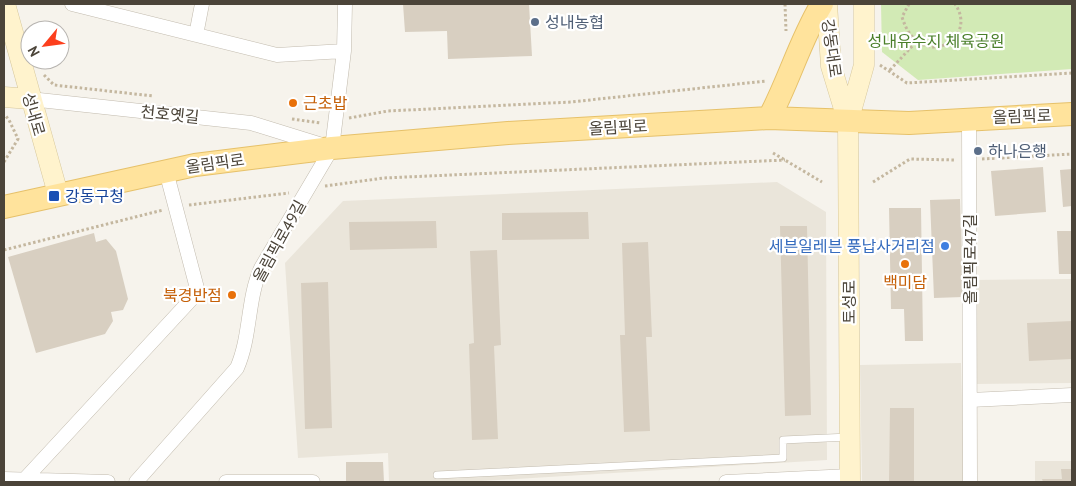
<svg xmlns="http://www.w3.org/2000/svg" width="1076" height="486" font-family="'PT Sans','Noto Sans KR',sans-serif">
  <style>
    .residential { fill: #eae5da }
    .green { fill: #d2eab5 }
    .building { fill: #d8cfc1 }
    .lines { fill: none; stroke-linecap: round; stroke-linejoin: round }
    .lane-casing { stroke: #c2bbae; stroke-width: 8 }
    .street-casing { stroke: #c2bbae; stroke-width: 15 }
    .secondary-casing { stroke: #d6c79b; stroke-width: 21 }
    .primary-casing { stroke: #e6c16a; stroke-width: 24 }
    .path { stroke: #c4b79f; stroke-width: 3; stroke-dasharray: 2.5 2.5; stroke-linecap: butt }
    .lane { stroke: #fff; stroke-width: 7 }
    .street { stroke: #fff; stroke-width: 14 }
    .secondary { stroke: #fff3cd; stroke-width: 20 }
    .primary { stroke: #ffe39c; stroke-width: 22 }
    .service-dot { fill: #5c6f8a; stroke: #fff; stroke-width: 2 }
    .food-dot { fill: #e8710a; stroke: #fff; stroke-width: 2 }
    .transit-dot { fill: #1a4fb4; stroke: #fff; stroke-width: 2 }
    .shop-dot { fill: #3f7fe0; stroke: #fff; stroke-width: 2 }
    .labels { text-anchor: middle; dominant-baseline: central; stroke-width: 4.5; stroke-linejoin: round; paint-order: stroke }
    .service-label { font-size: 16px; fill: #4e5e75; stroke: #fff; text-anchor: start }
    .park-label { font-size: 16px; fill: #4a7f2a; stroke: #fff }
    .street-label { font-size: 16px; fill: #4b4439; stroke: #fff }
    .food-label { font-size: 16px; fill: #c56008; stroke: #fff; text-anchor: start }
    .transit-label { font-size: 16px; fill: #164399; stroke: #fff; text-anchor: start }
    .shop-label { font-size: 16px; fill: #366cbe; stroke: #fff; text-anchor: end }
  </style>
  <rect width="100%" height="100%" fill="#f6f3ec"/>
  <path class="residential" d="M777,182L826,212L827,460L465,482H389L388,453L298,458L285,263L343,201Z
    M1072,279V383L976,384L974,280Z
    M961,363L964,482H862L860,365Z
    M1035,461H1072V482H1035Z"/>
  <path class="green" d="M881,4H1072V69L918,80L882,52Z"/>
  <path class="building" d="M403,4H529L532,56L448,59L447,31L405,32Z
    M1043,167L1046,212L995,216L991,171Z
    M1072,169V206L1063,207L1060,170Z
    M960,199L963,297L934,298L930,200Z
    M889,208H921L923,341H905L904,309H891Z
    M588,212L589,239L502,240V213Z
    M436,221L437,248L350,250L349,222Z
    M780,226H807L811,415L785,416Z
    M1057,231H1072V274H1059Z
    M94,233L96,242L106,239L116,251L128,299L123,310L111,312L113,321L105,334L36,353L8,257Z
    M648,242L652,337H646L650,431L624,432L620,335H625L622,243Z
    M497,250L501,345L494,346L498,439L472,440L469,344L474,343L470,251Z
    M328,282L332,428L305,429L301,283Z
    M1072,321V359L1029,361L1027,323Z
    M890,408H914V482H889Z
    M346,462H383L384,482H346Z
    M1061,469H1072V482H1043L1042,479H1062Z"/>
  <g class="lines">
    <g class="lane-casing">
      <path id="lane" d="M437,475L783,458V440L849,437"/>
    </g>
    <g class="street-casing">
      <path id="street" d="M72,4L277,55L344,51
        M196,35L202,4
        M30,99L251,123L322,145
        M969,118L970,482
        M970,400L1072,395
        M4,479L108,482
        M24,480L198,292L166,171
        M136,482L237,368C251,336 247,300 261,268L332,148L344,51L345,4
        M226,482H313
        M726,482L850,476"/>
    </g>
    <g class="secondary-casing">
      <path id="secondary" d="M5,4L58,194
        M827,4L831,66L848,122
        M4,97L30,99
        M850,482L848,122L864,65V4"/>
    </g>
    <g class="primary-casing">
      <path id="primary" d="M769,118C789,81 800,40 822,4
        M4,207L195,165L332,148L508,133L769,118L909,123L1072,114"/>
    </g>
    <path class="path" d="M785,4L786,31
      M909,4L902,17C919,73 980,40 955,4
      M880,65L907,83L1072,73
      M890,70L916,42
      M44,75L54,85L153,96
      M349,118L388,111L571,102L766,81
      M292,119L321,123
      M773,153L822,182
      M982,159L1072,154
      M4,162L18,139L9,120L5,115
      M873,182L910,159L956,160
      M325,186L384,178L785,160
      M189,205L289,193
      M4,250L163,210"/>
    <use href="#lane" class="lane"/>
    <use href="#street" class="street"/>
    <use href="#secondary" class="secondary"/>
    <use href="#primary" class="primary"/>
  </g>
  <g class="service-dot">
    <circle cx="535" cy="22" r="5"/>
    <circle cx="978" cy="151" r="5"/>
  </g>
  <g class="food-dot">
    <circle cx="293" cy="103" r="5"/>
    <circle cx="905" cy="264" r="5"/>
    <circle cx="232" cy="295" r="5"/>
  </g>
  <rect class="transit-dot" x="48" y="190" width="12" height="12" rx="2.5"/>
  <circle class="shop-dot" cx="945" cy="246" r="5"/>
  <g class="labels">
    <g class="service-label">
      <text x="545" y="22">성내농협</text>
      <text x="988" y="151">하나은행</text>
    </g>
    <g class="park-label">
      <text x="936" y="41">성내유수지 체육공원</text>
    </g>
    <g class="street-label">
      <text transform="translate(832 48) rotate(82)">강동대로</text>
      <text transform="translate(34 114) rotate(74)">성내로</text>
      <text transform="translate(170 114) rotate(6)">천호옛길</text>
      <text transform="translate(1022 116) rotate(-2)">올림픽로</text>
      <text transform="translate(618 127) rotate(-3)">올림픽로</text>
      <text transform="translate(215 163) rotate(-8)">올림픽로</text>
      <text transform="translate(279 241) rotate(-61)">올림픽로49길</text>
      <text transform="translate(970 259) rotate(-90)">올림픽로47길</text>
      <text transform="translate(849 302) rotate(-90)">토성로</text>
    </g>
    <g class="food-label">
      <text x="303" y="103">근초밥</text>
      <text x="905" y="282" text-anchor="middle">백미담</text>
      <text x="222" y="295" text-anchor="end">북경반점</text>
    </g>
    <g class="transit-label">
      <text x="65" y="196">강동구청</text>
    </g>
    <g class="shop-label">
      <text x="935" y="246">세븐일레븐 풍납사거리점</text>
    </g>
  </g>
  <rect width="1076" height="486" fill="none" stroke="#4b4439" stroke-width="10"/>
  <g transform="translate(45 45) rotate(241)"><circle r="24" fill="#ffffff" stroke="#b7b4b0"/>
  <path d="M0-4L9 19L0 12L-9 19Z" fill="#fc3f1d"/>
  <text y="-8" font-size="14" font-weight="bold" text-anchor="middle" fill="#4b4439">N</text>
  </g>
</svg>
